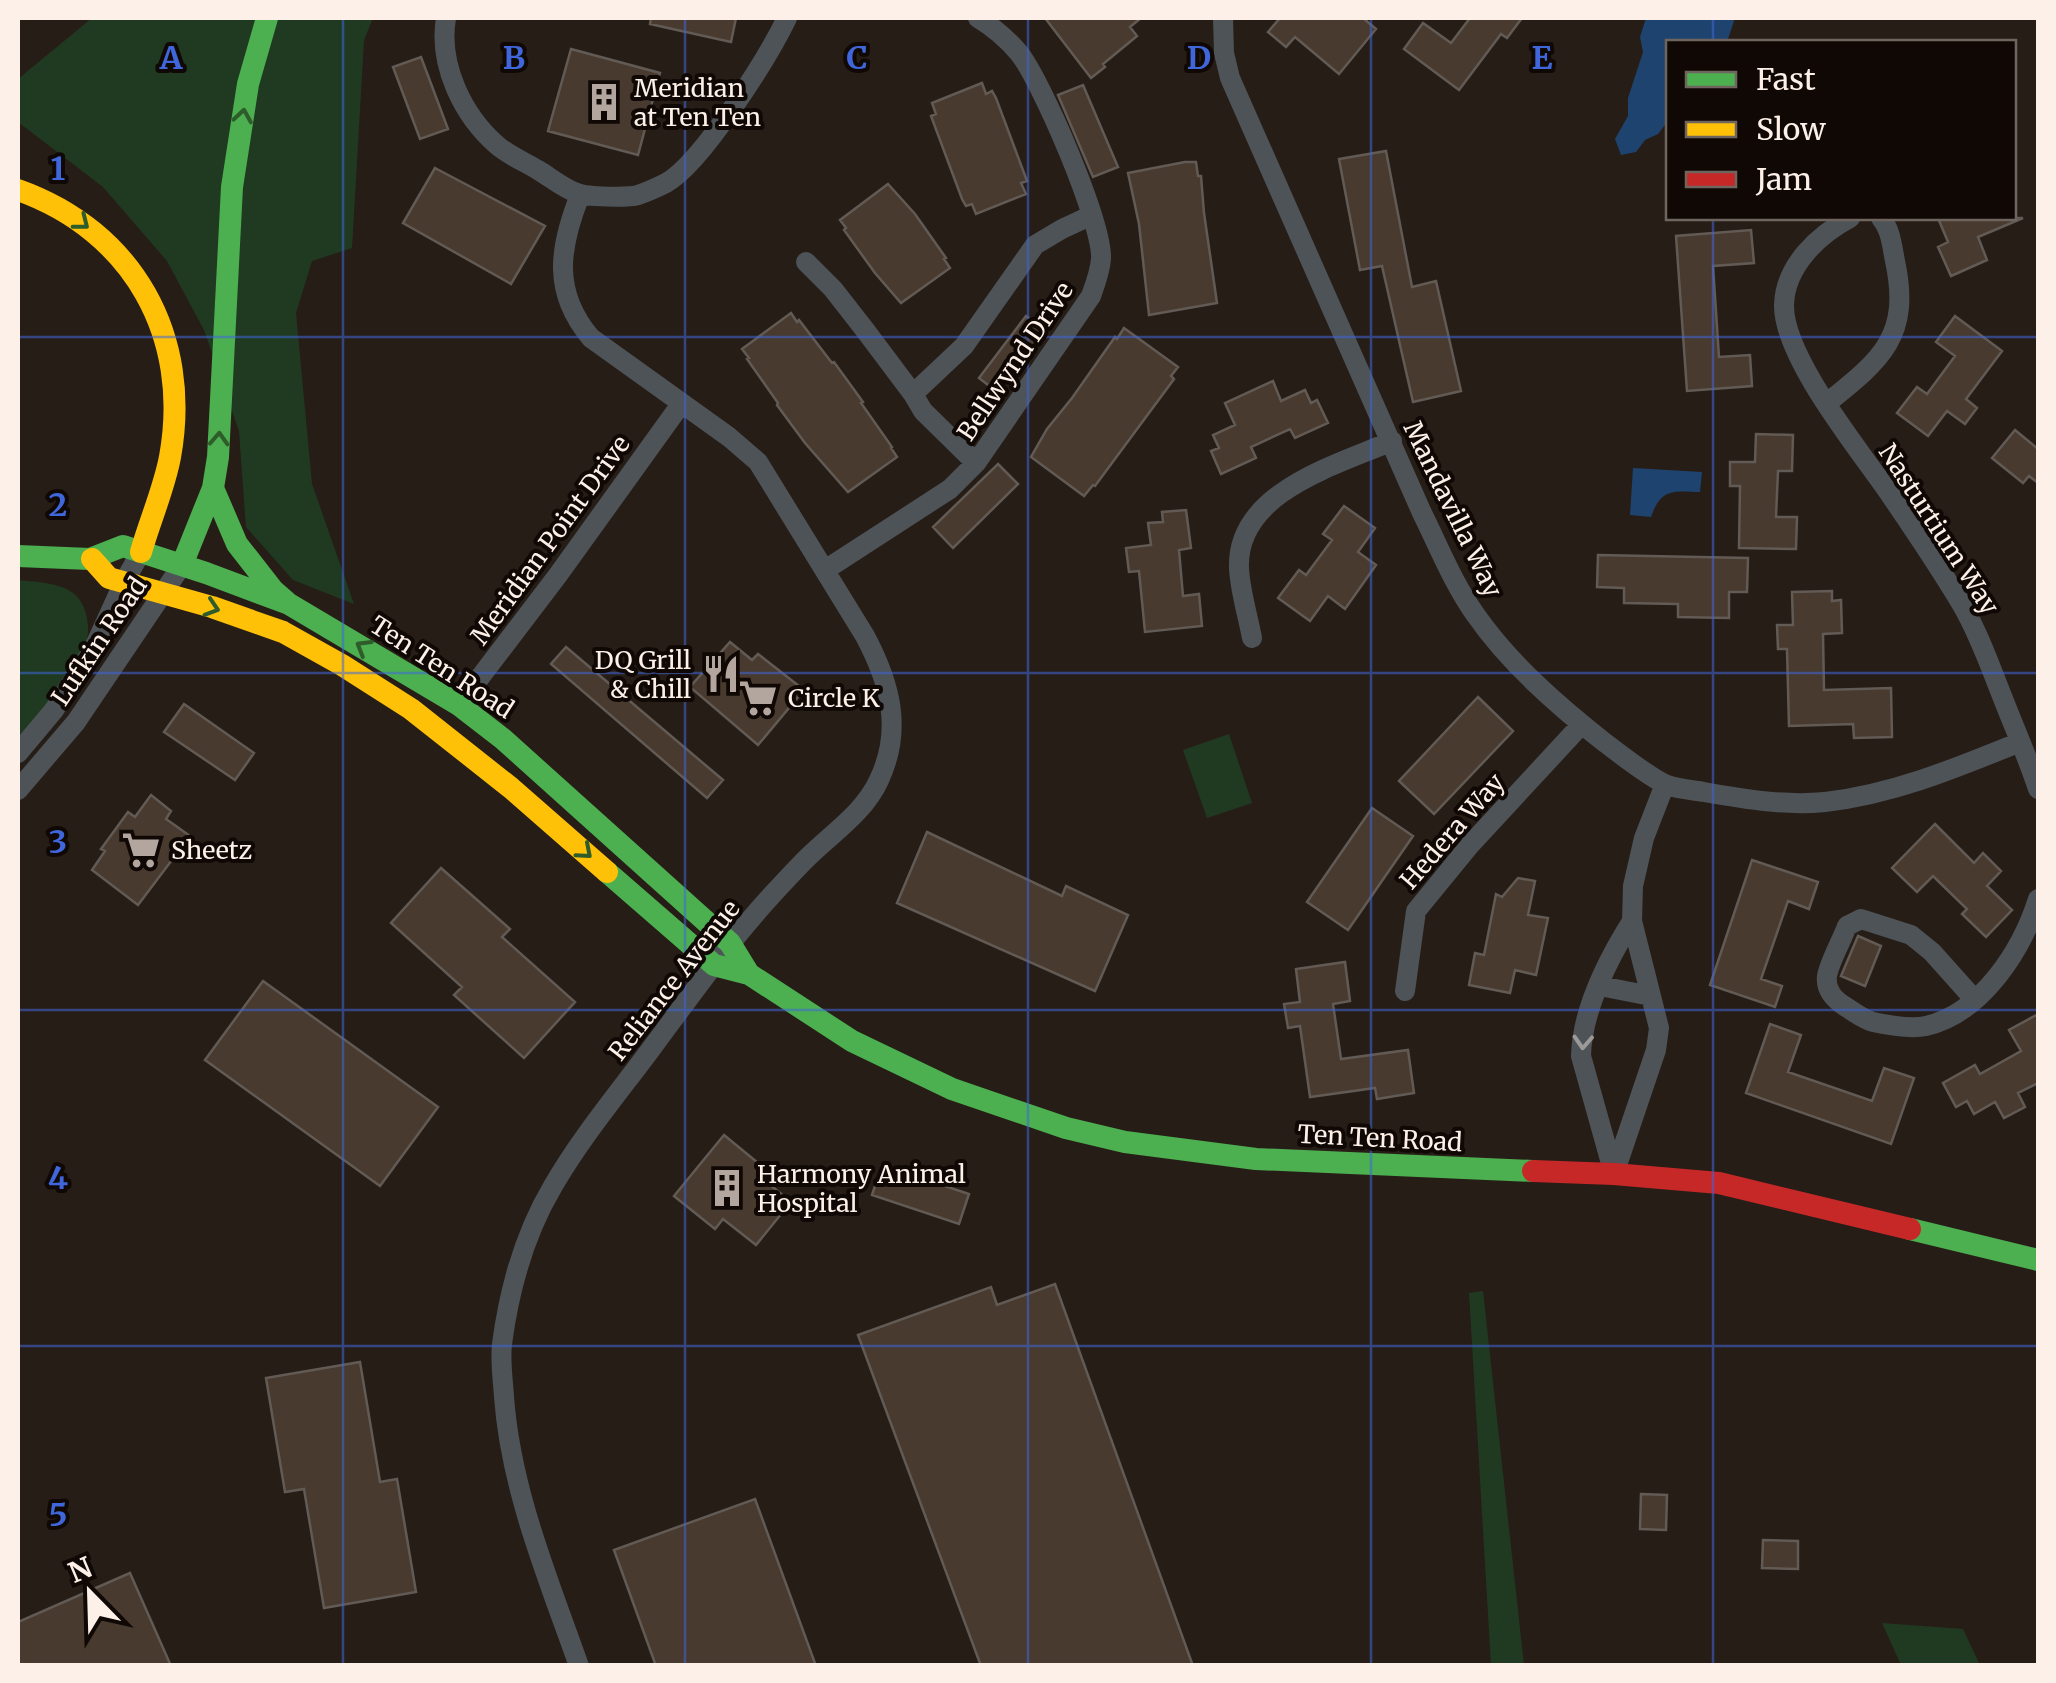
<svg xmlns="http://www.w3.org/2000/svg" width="2056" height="1683" font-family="Merriweather,serif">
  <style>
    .green { fill: #203a21 }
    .water { fill: #1e436e }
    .building { fill: #483a2e; stroke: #625a54; stroke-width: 2.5 }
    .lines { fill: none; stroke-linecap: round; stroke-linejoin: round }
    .street { stroke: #4d5357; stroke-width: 20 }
    .fast { stroke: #4caf50; stroke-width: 22 }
    .slow { stroke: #ffc107; stroke-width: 22 }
    .jam { stroke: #c62828; stroke-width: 22 }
    .oneway { stroke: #2e5c2a }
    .oneway2 { stroke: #9c9a98 }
    .grid { fill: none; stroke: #3f66da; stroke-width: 2.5; stroke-opacity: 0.55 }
    .labels { text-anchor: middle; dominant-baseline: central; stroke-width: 8; stroke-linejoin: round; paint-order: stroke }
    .poi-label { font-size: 25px; fill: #fdf0e8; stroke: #100804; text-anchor: start }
    .street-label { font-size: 25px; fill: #fdf0e8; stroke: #100804 }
    .grid-label { font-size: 32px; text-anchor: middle; font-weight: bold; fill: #3f66da; stroke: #100804; stroke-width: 8; stroke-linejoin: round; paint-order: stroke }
  </style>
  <rect width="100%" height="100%" fill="#271d17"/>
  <path class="green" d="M92,18H373L364,40L352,248L312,261L296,313L312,484L354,604L293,580L246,527L239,431L204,330L167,261L103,187L18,122V79Z
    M18,580C44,583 79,582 86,614C90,630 88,639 82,654L18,747Z
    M1229,734L1252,803L1207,818L1183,750Z
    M1483,1291L1524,1665H1491L1469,1293Z
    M1882,1623L1963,1629L1980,1665H1901Z"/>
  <path class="water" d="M1646,18H1735L1727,42H1668V121L1658,134L1645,140L1636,152L1621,155L1615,139L1628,116V98L1643,52L1640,37Z
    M1633,468L1702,472L1700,492C1673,491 1661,488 1651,517L1630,515Z"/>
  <path class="building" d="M651,18H736L731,42L650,24Z
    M1045,18H1141L1130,27L1137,36L1103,64L1105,67L1091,78Z
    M1280,18H1363L1376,29L1339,74L1295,37L1286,47L1268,32Z
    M1470,18H1522L1507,38L1501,34L1459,90L1404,49L1423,23L1451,43Z
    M571,49L660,73L638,155L548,131Z
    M421,57L448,129L420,139L393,67Z
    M982,83L986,94L992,91L996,98L1027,181L1021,183L1026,194L976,214L972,204L966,206L962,199L931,116L936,114L932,103Z
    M1083,85L1118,167L1093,177L1058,95Z
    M1386,151L1412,287L1436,281L1461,391L1413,402L1382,266L1360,270L1339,159Z
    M1185,162H1196L1198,176H1201L1204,213L1217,303L1149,315L1139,224L1128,173Z
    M435,168L545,226L511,284L403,223Z
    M888,184L915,214L946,258L944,259L950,268L901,303L875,273L844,230L846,228L840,220Z
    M1938,218H2023L1978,237L1987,260L1951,276L1938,247L1948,242Z
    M1751,230L1754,263L1713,266L1719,357L1750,355L1752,386L1687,391L1676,236Z
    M791,313L797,322L799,320L832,363L834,362L863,402L861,403L892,447L891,448L897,457L848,492L805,443L777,405L778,403L747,359L749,358L742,349Z
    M1026,316L1044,330L997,392L979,378Z
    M1955,316L2002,351L1966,399L1977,408L1965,424L1947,411L1928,436L1897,413L1917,387L1927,394L1955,356L1936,342Z
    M1124,328L1178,367L1171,376L1174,379L1095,486L1093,485L1084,496L1031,457L1047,429L1072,398L1115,337L1117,339Z
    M1273,381L1281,401L1305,390L1311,403L1317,400L1328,423L1295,438L1290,429L1251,447L1256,458L1221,474L1211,451L1219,448L1213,435L1235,425L1225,403Z
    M2015,430L2038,449V483L2029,476L2023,483L1992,458Z
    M1756,434L1793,435L1792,471H1778L1776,517H1797L1796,549L1739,548L1740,486H1730V462H1755Z
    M998,464L1018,484L953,548L933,527Z
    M1344,506L1375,528L1358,552L1376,565L1345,609L1328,596L1310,621L1278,598L1299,570L1306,575L1332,540L1323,534Z
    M1186,510L1191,548L1179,550L1183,596L1199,594L1202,626L1145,632L1139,571L1129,572L1126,548L1151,545L1148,523L1163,522L1162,512Z
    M1598,555L1748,558L1747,592H1729V618L1678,617V604L1624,603V588L1597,587Z
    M1832,591V601L1841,600L1842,633L1823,634L1824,690L1891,688L1892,737L1854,738L1853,724L1789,726L1787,649H1778L1777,625H1793L1792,592Z
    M730,642L752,660L758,654L804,690L758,745L690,687Z
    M566,647L723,780L707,798L551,664Z
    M1478,697L1513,731L1434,814L1399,781Z
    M184,704L254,753L235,780L164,732Z
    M151,795L171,811L166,819L190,836L138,905L92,870L105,851L101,849L128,812L135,817Z
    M1372,808L1413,836L1348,930L1307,902Z
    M1935,824L1974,863L1983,853L2001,871L1987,886L2012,910L1986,937L1962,914L1967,909L1933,876L1917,892L1892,868Z
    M927,832L1062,896L1066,886L1128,915L1095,991L897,903Z
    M1752,860L1818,882L1809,909L1788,901L1761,979L1782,986L1775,1007L1710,985Z
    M441,868L510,929L502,937L575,1002L524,1058L454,995L462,987L391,923Z
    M1518,878L1535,881L1528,915L1548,918L1536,975L1515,970L1510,993L1469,985L1475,953L1484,955L1496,894L1502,897Z
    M1858,936L1881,946L1865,986L1841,976Z
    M1345,962L1350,1001L1333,1004L1341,1059L1408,1050L1414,1093L1377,1099L1375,1088L1310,1097L1300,1026L1288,1028L1284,1004L1300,1002L1296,969Z
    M263,981L438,1107L380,1186L205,1060Z
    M2038,1014V1083L2018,1093L2025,1107L2004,1118L1995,1102L1974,1114L1967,1101L1956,1107L1943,1083L1975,1065L1980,1074L2021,1051L2009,1030Z
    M1770,1024L1801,1035L1788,1072L1872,1101L1884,1068L1914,1078L1891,1144L1746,1093Z
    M724,1135L769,1172L763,1179L791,1202L756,1245L723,1219L715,1229L674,1196Z
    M882,1165L969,1194L959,1224L872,1195Z
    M1055,1284L1193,1666H981L858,1335L991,1287L997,1305Z
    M360,1362L380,1482L397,1479L416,1592L324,1608L304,1489L285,1492L266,1378Z
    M1641,1494L1667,1495L1666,1530L1640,1529Z
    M755,1499L816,1666H656L614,1550Z
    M1763,1540L1798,1541V1569L1762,1568Z
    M130,1573L171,1666H18V1622Z"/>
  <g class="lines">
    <path class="street" d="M446,18C438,65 463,116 498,146C510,156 525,162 538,170C550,177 563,188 577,193C587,197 627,198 638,195C647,192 658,187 666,183C702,163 768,57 787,18
      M1223,18L1224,53L1230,78L1422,513C1439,547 1453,583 1475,614C1509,663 1557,705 1604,742C1619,753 1650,778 1667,785C1678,789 1692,790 1704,792C1744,799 1784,806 1825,802C1894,794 1956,768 2020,742
      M1850,218C1818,235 1785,266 1784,305C1783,356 1857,447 1887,490C1913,528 1939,566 1962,605C1979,634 1990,666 2002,696C2014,727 2028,758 2038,789
      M806,262L833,289L865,330L913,394L923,411L976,463
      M913,394L964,346L1035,245L1062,229L1092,215
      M1827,403C1882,359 1911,336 1895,261C1892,246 1891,230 1881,218
      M825,570L950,489L976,463L1091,296C1095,285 1100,272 1101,259C1103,224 1042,82 1019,53C1007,39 993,27 978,18
      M1252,638C1248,616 1240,591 1239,568C1236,492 1337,465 1392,441
      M459,705L558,575L681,404
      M18,753L54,710L93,650L124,582L141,552
      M18,790L76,722L182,565
      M1600,986L1651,996
      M1405,991L1416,911L1470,845L1581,725
      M1974,999L1932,952L1911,935L1861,919L1847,926C1842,940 1829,963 1827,976C1825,991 1835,1000 1846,1007C1854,1012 1863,1019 1873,1022C1887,1025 1912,1029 1926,1026C1982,1013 2022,950 2038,899
      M1614,1174L1656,1050L1659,1028L1632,921L1633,886L1644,838L1665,784
      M1614,1174L1581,1056C1582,1011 1608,959 1632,921
      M579,1666C548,1578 511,1491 504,1397C503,1379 500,1362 502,1344C509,1291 525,1233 553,1186C582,1136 620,1091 654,1045C692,994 728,943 771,896C783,883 795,870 807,858C832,833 864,813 879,780C903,729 890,683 865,636L758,462L729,437L591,338C552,292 559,248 580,195"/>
    <path class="fast" d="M213,488L237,544L273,590L289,604
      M18,556L90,559L123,546L206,573L289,604L459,705L503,739L730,943L749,974
      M182,565L213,488L218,457L232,187L248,84L267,18
      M607,872L714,965L749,974L852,1041L952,1089L1066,1128L1125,1142L1256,1159L1533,1171
      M1910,1229L2038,1260"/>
    <path class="slow" d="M18,190C133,231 192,336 170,457C164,489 150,520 141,552
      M92,559L109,578L212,607L283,632L342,665L411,709L511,788L607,872"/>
    <path class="jam" d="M1533,1171L1614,1174L1719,1183L1910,1229"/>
  </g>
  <defs><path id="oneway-chevron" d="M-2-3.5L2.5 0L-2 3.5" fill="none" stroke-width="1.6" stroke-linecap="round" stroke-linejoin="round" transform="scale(2.5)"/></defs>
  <g class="oneway">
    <use href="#oneway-chevron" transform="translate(243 116) rotate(-81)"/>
    <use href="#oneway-chevron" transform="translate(82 223) rotate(38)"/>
    <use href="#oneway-chevron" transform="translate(219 439) rotate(-87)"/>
    <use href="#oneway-chevron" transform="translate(212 608) rotate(18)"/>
    <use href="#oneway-chevron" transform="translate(363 647) rotate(-149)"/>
    <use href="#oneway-chevron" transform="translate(585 852) rotate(41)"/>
  </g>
  <use class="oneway2" href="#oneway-chevron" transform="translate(1583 1042) rotate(93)"/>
  <path class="grid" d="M343,18V1666M685,18V1666M1028,18V1666M1371,18V1666M1713,18V42M1713,218V1666M18,337H2038M18,673H2038M18,1010H2038M18,1346H2038"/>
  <defs>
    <g id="building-bare" transform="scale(3)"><path d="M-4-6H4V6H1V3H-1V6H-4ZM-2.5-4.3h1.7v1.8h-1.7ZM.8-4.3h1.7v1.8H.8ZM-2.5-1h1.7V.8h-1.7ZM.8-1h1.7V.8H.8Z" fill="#b2a69f" stroke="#100804" stroke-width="2.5" paint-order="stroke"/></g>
    <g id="restaurant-bare" transform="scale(3)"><path d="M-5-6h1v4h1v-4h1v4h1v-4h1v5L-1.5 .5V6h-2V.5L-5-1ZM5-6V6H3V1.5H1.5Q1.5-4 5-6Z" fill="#b2a69f" stroke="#100804" stroke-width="2.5" paint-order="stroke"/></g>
    <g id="supermarket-bare" transform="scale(3)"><path d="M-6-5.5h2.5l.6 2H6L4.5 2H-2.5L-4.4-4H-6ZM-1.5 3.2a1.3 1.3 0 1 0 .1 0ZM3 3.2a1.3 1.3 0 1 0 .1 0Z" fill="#b2a69f" stroke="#100804" stroke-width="2.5" paint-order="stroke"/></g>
  </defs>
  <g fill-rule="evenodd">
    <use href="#building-bare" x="604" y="102"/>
    <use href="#restaurant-bare" x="721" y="674"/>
    <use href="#supermarket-bare" x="758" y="698"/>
    <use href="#supermarket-bare" x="141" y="850"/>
    <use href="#building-bare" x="727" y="1188"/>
  </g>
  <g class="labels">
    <g class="poi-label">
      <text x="634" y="88">Meridian<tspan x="634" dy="29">at Ten Ten</tspan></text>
      <text x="691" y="660" text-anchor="end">DQ Grill<tspan x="691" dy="29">&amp; Chill</tspan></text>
      <text x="788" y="698">Circle K</text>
      <text x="171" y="850">Sheetz</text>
      <text x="757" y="1174">Harmony Animal<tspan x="757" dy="29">Hospital</tspan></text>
    </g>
    <g class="street-label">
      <text transform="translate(1015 361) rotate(-56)">Bellwynd Drive</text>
      <text transform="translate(1453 509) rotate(64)">Mandavilla Way</text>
      <text transform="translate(1939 529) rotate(57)">Nasturtium Way</text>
      <text transform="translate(550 540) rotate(-54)">Meridian Point Drive</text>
      <text transform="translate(99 641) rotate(-56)">Lufkin Road</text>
      <text transform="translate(442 667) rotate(33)">Ten Ten Road</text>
      <text transform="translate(1452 831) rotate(-49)">Hedera Way</text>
      <text transform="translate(674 980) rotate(-52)">Reliance Avenue</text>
      <text transform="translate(1380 1138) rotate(3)">Ten Ten Road</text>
    </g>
  </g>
  <g class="grid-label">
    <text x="171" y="69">A</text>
    <text x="514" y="69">B</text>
    <text x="857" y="69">C</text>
    <text x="1199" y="69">D</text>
    <text x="1542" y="69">E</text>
    <text x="58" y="180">1</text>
    <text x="58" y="516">2</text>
    <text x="58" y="853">3</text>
    <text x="58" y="1189">4</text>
    <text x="58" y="1526">5</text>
  </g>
  <rect width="2056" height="1683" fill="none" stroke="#fdf0e8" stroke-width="40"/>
  <rect x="1666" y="40" width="350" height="180" fill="#100804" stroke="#6f655f" stroke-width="2.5"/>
  <rect x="1686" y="72" width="50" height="15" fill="#4caf50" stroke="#6f655f" stroke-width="2.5"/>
  <text x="1756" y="90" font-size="30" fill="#fdf0e8">Fast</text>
  <rect x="1686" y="122" width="50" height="15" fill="#ffc107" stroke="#6f655f" stroke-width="2.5"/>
  <text x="1756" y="140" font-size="30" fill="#fdf0e8">Slow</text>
  <rect x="1686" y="172" width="50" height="15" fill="#c62828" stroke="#6f655f" stroke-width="2.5"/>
  <text x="1756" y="190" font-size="30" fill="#fdf0e8">Jam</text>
  <g transform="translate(90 1593) rotate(337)" stroke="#100804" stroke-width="8" paint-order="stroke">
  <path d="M0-8L18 38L0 25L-18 38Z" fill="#fdf0e8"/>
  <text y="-15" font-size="28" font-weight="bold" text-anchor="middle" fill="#fdf0e8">N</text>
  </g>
</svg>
